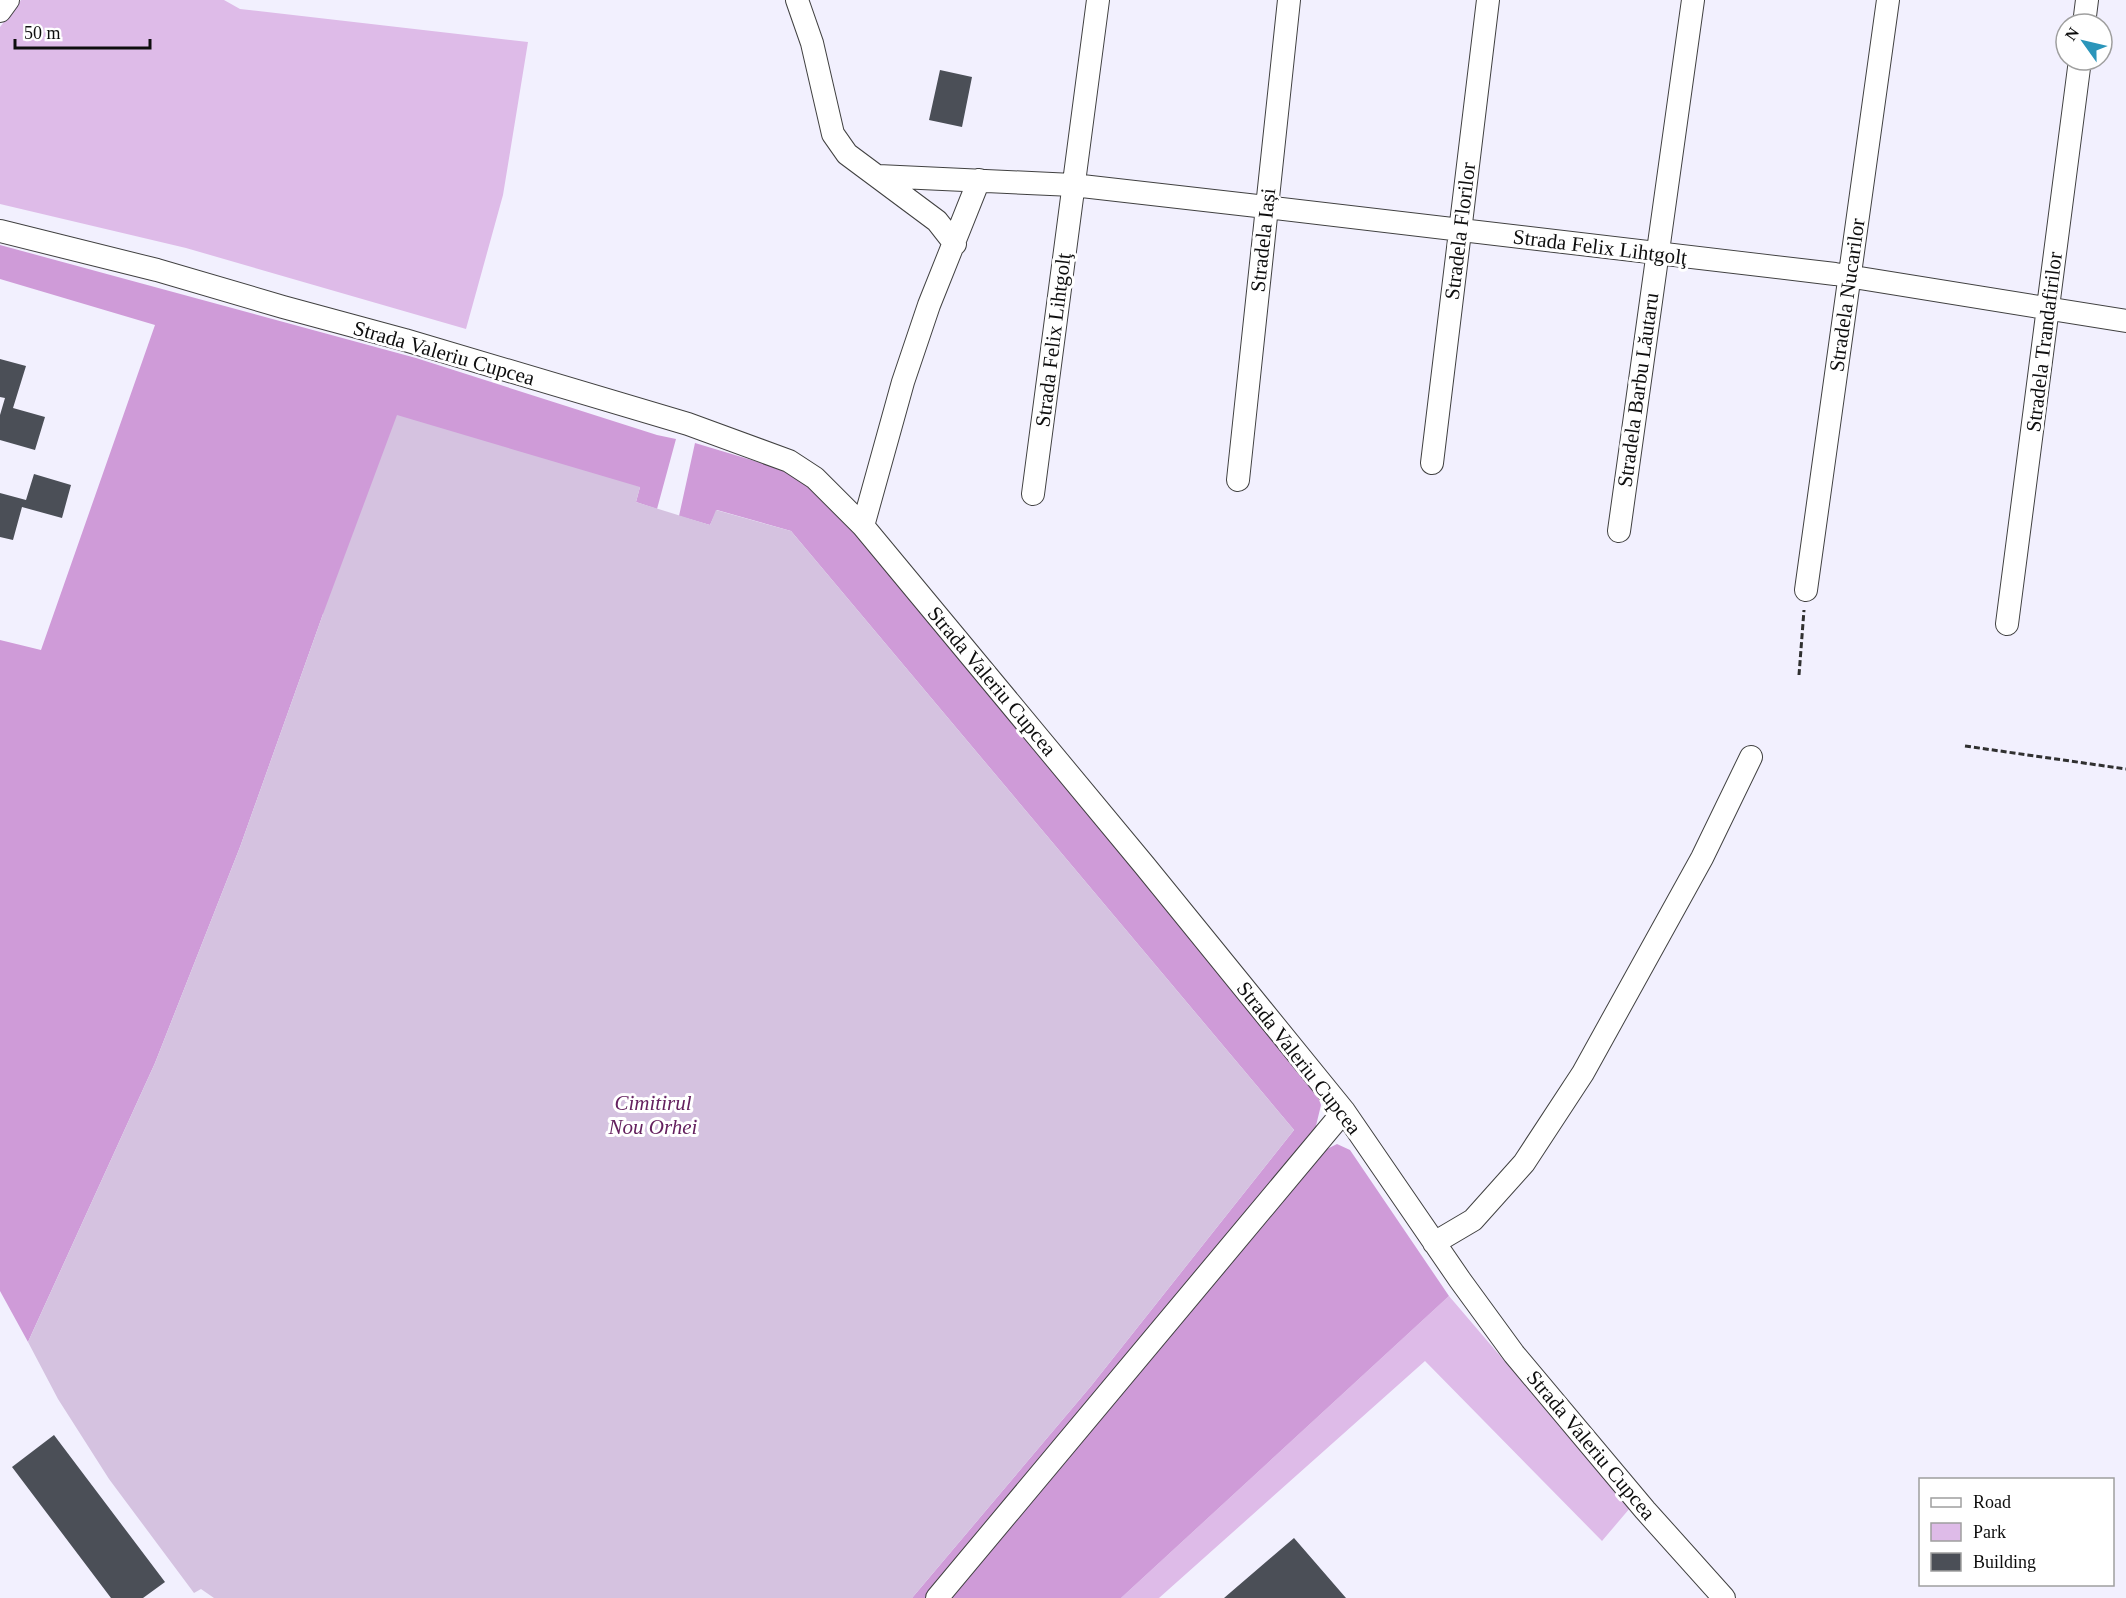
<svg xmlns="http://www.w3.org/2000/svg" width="2126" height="1598" font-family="Georgia,serif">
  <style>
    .green { fill: #debbe8 }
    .forest { fill: #cf9bd8 }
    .cemetery { fill: #d5c2e0 }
    .building { fill: #4b4f57 }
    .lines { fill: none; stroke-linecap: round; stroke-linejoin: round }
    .minor-casing { stroke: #414141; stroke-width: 24 }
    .path { stroke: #303030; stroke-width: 3; stroke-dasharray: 6 3; stroke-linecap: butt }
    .minor { stroke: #fff; stroke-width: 22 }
    .labels { text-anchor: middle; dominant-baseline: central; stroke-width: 6; stroke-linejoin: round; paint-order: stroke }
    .street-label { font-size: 21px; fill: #0e0e0e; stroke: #fff }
    .park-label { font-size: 21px; font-style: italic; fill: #64205e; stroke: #fff }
  </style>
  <rect width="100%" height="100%" fill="#f2f0fe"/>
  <path class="green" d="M21,0H224L240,9L528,42L503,195L466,329L186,248L0,204V27Z
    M1449,1296L1630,1508L1602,1541L1425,1361L1159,1598H1121Z"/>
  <path class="forest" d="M0,245L416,358L657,435L676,439L657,509L636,502L640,487L323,614L240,847L155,1063L28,1342L0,1291V640L41,650L155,325L0,279Z
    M695,443L795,473L822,496L941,633L1314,1086L1321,1105L1314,1134L927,1598H912L1091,1386L1294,1130L791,531L717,510L710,525L679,516Z
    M1337,1144L1350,1150L1449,1296L1121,1598H948L1319,1153Z"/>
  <path class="cemetery" d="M397,415L640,487L636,502L710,525L716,510L791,531L1294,1130L1091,1386L912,1598H214L201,1589L194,1593L109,1479L58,1399L28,1342L155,1063L240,847L323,614Z"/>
  <path class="building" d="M940,70L972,77L962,127L929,120Z
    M0,359L26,366L13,408L45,417L35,450L0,440V415L5,398L0,397Z
    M34,474L71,485L62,518L22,507L13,540L0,537V493L26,500Z
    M54,1435L165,1582L143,1598H111L12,1467Z
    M1294,1538L1346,1598H1224Z"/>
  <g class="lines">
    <g class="minor-casing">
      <path id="minor" d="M797,0L812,43L833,134L847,154L937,221L955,244
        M0,11L8,0
        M2084,24L2087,0
        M878,176L1073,185L1266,207L1835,274L2126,321
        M0,231L157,270L283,307L405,340L688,424L789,461L815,478L863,526L1145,866L1344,1111L1460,1280L1514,1354L1645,1510L1724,1598
        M1432,463L1488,0
        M1238,480L1289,0
        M1033,494L1098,0
        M863,526L903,382L929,305L979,180
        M1619,531L1693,0
        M1806,590L1888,0
        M2007,624L2080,60
        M1434,1243L1473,1220L1524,1163L1583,1073L1702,858L1751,757
        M937,1598L1344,1111"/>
    </g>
    <path class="path" d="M1799,675L1804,610
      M1965,746L2126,769"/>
    <use href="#minor" class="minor"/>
  </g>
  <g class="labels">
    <g class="street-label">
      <text transform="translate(1460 231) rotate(-83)">Stradela Florilor</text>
      <text transform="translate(1263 240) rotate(-84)">Stradela Iași</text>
      <text transform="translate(1600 247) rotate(7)">Strada Felix Lihtgolţ</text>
      <text transform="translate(1847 295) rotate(-82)">Stradela Nucarilor</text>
      <text transform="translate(1053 340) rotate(-83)">Strada Felix Lihtgolţ</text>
      <text transform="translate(2044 342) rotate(-83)">Stradela Trandafirilor</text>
      <text transform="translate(444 353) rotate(16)">Strada Valeriu Cupcea</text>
      <text transform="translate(1638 390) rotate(-82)">Stradela Barbu Lăutaru</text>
      <text transform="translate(992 681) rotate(50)">Strada Valeriu Cupcea</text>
      <text transform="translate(1299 1058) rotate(52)">Strada Valeriu Cupcea</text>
      <text transform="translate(1591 1445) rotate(50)">Strada Valeriu Cupcea</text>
    </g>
    <g class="park-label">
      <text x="653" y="1103">Cimitirul<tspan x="653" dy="24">Nou Orhei</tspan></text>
    </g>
  </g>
  <rect x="1919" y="1478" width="195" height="108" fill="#ffffff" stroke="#9f9f9f" stroke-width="1.5"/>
  <rect x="1931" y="1498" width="30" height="9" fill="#ffffff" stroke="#9f9f9f" stroke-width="1.5"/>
  <text x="1973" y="1508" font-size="18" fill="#0e0e0e">Road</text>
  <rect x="1931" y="1523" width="30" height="18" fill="#debbe8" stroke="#9f9f9f" stroke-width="1.5"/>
  <text x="1973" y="1538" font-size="18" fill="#0e0e0e">Park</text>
  <rect x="1931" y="1553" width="30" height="18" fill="#4b4f57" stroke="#9f9f9f" stroke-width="1.5"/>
  <text x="1973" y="1568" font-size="18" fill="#0e0e0e">Building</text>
  <g transform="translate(2084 42) rotate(304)"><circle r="28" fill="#ffffff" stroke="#9f9f9f" stroke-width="1.5"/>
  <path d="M0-4.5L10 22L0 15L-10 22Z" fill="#2b95ba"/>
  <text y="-9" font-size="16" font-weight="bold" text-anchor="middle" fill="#0e0e0e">N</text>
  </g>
  <path d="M15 39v9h135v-9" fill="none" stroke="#0e0e0e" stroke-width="3"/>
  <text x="24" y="39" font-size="18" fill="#0e0e0e" stroke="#ffffff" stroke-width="4.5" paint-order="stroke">50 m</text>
</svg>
